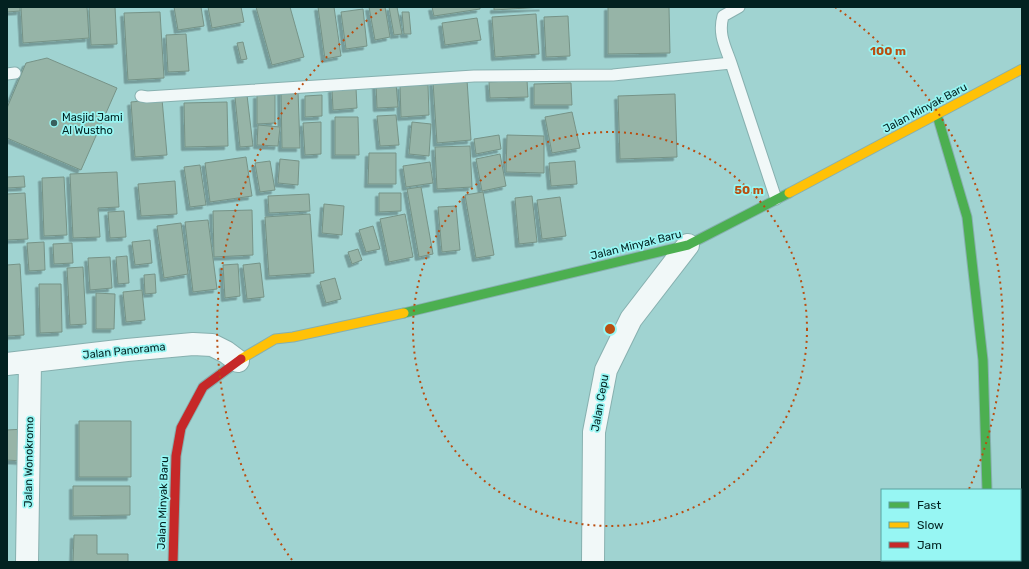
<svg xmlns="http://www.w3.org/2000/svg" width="1029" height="569" font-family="Rubik,sans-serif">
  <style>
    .building { fill: #96b4a7; stroke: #769387; filter: url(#shadow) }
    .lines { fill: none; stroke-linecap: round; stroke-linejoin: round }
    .lane-casing { stroke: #87b0af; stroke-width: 13 }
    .street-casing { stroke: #87b0af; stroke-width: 24 }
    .fast-casing { stroke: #87b0af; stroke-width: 11 }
    .slow-casing { stroke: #87b0af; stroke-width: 11 }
    .jam-casing { stroke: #87b0af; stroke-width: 11 }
    .lane { stroke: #f1f8f8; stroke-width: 11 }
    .street { stroke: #f1f8f8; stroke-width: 22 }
    .fast { stroke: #4caf50; stroke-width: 9 }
    .slow { stroke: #ffc107; stroke-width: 9 }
    .jam { stroke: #c62828; stroke-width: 9 }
    .ring { fill: none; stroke: #ba4e10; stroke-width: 2; stroke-dasharray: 2 4 }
    .poi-dot { fill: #395f5e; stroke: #97f6f3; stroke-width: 1.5 }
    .labels { text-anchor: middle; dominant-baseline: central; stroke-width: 3.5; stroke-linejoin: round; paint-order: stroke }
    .street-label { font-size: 11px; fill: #022120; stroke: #97f6f3 }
    .poi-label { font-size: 11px; fill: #022120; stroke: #97f6f3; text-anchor: start }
    .centre { fill: #ba4e10; stroke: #97f6f3; stroke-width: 2 }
    .ring-label { font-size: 12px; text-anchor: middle; font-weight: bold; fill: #ba4e10; stroke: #97f6f3; stroke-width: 3.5; stroke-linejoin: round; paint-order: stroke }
  </style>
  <defs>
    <filter id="shadow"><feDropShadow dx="-3.5" dy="3.5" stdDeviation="0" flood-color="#0004"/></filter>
  </defs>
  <rect width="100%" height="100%" fill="#a0d3d1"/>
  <path class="building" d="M7,7H20V11L7,12Z
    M21,7H87L89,38L23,43Z
    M89,7H115L117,44L91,45Z
    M174,7H201L204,26L178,30Z
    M208,7H241L244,22L212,28Z
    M256,7H290L304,57L272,65Z
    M318,7H334L341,56L325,59Z
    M369,7H385L390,37L375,40Z
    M389,7H397L402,34L394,35Z
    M432,7H480V9L434,16Z
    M494,7H543L494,10Z
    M608,7H669L670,53L608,54Z
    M363,9L367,46L346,49L341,12Z
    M160,12L164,78L128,80L124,13Z
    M402,12H409L411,34H404Z
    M536,14L539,54L495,57L492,17Z
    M568,16L570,56L546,57L544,17Z
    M477,18L481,40L445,45L442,23Z
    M186,34L189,71L168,72L166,35Z
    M243,42L247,59L241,60L237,43Z
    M47,58L117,88L81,170L7,138V108L26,63Z
    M467,80L471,140L437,143L433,82Z
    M527,80L528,97L490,98L489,82Z
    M396,83L398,107L377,108L376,84Z
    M571,83L572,105H534V84Z
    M428,85L429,115L401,117L400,86Z
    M356,88L357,108L333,110L332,89Z
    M281,91H298L300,148H282Z
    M675,94L677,157L620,159L618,96Z
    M247,95L253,146L240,147L235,97Z
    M257,95H275V123L257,124Z
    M322,95V116L305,117V96Z
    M162,99L167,155L135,157L131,102Z
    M227,102L228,146L185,147L184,103Z
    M572,112L580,148L552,153L545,117Z
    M396,115L399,145L380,146L377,116Z
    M335,117H358L359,155H335Z
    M321,122V154L305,155L303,123Z
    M412,122L431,124L429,156L409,154Z
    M258,125L280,127L278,146L257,145Z
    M499,135L501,149L476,154L474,139Z
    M507,135L544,136V173L506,172Z
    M470,146L472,187L437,189L435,147Z
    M369,153H396V184H368Z
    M500,154L506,186L482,191L476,159Z
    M246,157L252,196L210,202L205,163Z
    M280,159L299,161L298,185L278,183Z
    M270,161L275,190L260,192L255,163Z
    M575,161L577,184L551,186L549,163Z
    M430,162L433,183L406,187L403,166Z
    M200,165L206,205L190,207L184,167Z
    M117,172L119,207L98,208L100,237L73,238L70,174Z
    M24,176L25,187L7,188V177Z
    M64,177L67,235L44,236L42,178Z
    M175,181L177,214L141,216L138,184Z
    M421,187L433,254L419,257L407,189Z
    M483,192L494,255L476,258L465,195Z
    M25,193L28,239L7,240V194Z
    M379,193H401V211L379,212Z
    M309,194L310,211L269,213L268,196Z
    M532,196L537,242L519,244L515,198Z
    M560,197L566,236L542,239L537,200Z
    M324,204L344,206L342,235L322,233Z
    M456,206L460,250L442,252L438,207Z
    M252,210L253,255L214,257L213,211Z
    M124,211L126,237L110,238L108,212Z
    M310,214L314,273L269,276L265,217Z
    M405,214L413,257L389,262L380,219Z
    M208,220L217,289L193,292L185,222Z
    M181,223L188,274L164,278L157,226Z
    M373,226L380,249L366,252L359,230Z
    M150,240L152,263L135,265L132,242Z
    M44,242L45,270L29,271L27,243Z
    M72,243L73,263L54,264L53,244Z
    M358,249L362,260L352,264L348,252Z
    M127,256L129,283L118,284L116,257Z
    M110,257L112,288L90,290L88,258Z
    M260,263L264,297L247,299L243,265Z
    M20,264L24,335L7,336V265Z
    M238,264L240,296L225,298L223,265Z
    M83,267L86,324L70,325L67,268Z
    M155,274L156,293L145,294L144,275Z
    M335,278L341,299L326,303L320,282Z
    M39,284H61L62,332L40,333Z
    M142,290L145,320L126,322L123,292Z
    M96,293L115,294L114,329H96Z
    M79,421H131V477H79Z
    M25,429L22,461L7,460V430Z
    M73,486H130V515L73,516Z
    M74,535H97V554H128V562H73Z"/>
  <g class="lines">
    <g class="lane-casing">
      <path id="lane" d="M739,7L723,16C718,34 725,46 731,63L776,199
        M7,74L15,73
        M141,96L147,97L474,76L613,75L731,63"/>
    </g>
    <g class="street-casing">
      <path id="street" d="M7,364L127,350L193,344L212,345L226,352L238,361
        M990,560V562
        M27,562L30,362
        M593,562L594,432L606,370L631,319L688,245"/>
    </g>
    <g class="fast-casing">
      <path id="fast" d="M937,115L967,217L983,360L987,490
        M404,313L688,245L789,193"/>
    </g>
    <g class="slow-casing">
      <path id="slow" d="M789,193L1022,69
        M241,359L275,339L293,337L404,313"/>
    </g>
    <g class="jam-casing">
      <path id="jam" d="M173,562L176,456L181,428L203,387L241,359"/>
    </g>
    <use href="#lane" class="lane"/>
    <use href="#street" class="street"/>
    <use href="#fast" class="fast"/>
    <use href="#slow" class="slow"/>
    <use href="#jam" class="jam"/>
  </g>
  <g class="ring">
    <circle cx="610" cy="329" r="197"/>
    <path d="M292 560A393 393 0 0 1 385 7M835 7A393 393 0 0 1 969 489"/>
  </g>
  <circle class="poi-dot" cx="54" cy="123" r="4"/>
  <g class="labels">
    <g class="street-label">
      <text transform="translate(925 108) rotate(-28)">Jalan Minyak Baru</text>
      <text transform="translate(636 245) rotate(-14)">Jalan Minyak Baru</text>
      <text transform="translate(124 351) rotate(-6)">Jalan Panorama</text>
      <text transform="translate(600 403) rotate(-80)">Jalan Cepu</text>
      <text transform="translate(29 462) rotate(-89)">Jalan Wonokromo</text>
      <text transform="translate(163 503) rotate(-88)">Jalan Minyak Baru</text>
    </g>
    <g class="poi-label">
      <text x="62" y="117">Masjid Jami<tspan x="62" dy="13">Al Wustho</tspan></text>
    </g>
  </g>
  <circle cx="610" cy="329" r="6" class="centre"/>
  <g class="ring-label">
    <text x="888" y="55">100 m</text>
    <text x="749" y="194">50 m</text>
  </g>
  <rect width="1029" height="569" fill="none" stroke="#022120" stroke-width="16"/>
  <rect x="881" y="489" width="140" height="72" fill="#97f6f3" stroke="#5ba19f"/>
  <rect x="889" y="502" width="20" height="6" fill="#4caf50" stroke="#5ba19f"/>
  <text x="917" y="509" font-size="12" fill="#022120">Fast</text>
  <rect x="889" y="522" width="20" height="6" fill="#ffc107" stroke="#5ba19f"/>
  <text x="917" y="529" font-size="12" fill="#022120">Slow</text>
  <rect x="889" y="542" width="20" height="6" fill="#c62828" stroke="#5ba19f"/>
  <text x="917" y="549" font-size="12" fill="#022120">Jam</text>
</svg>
